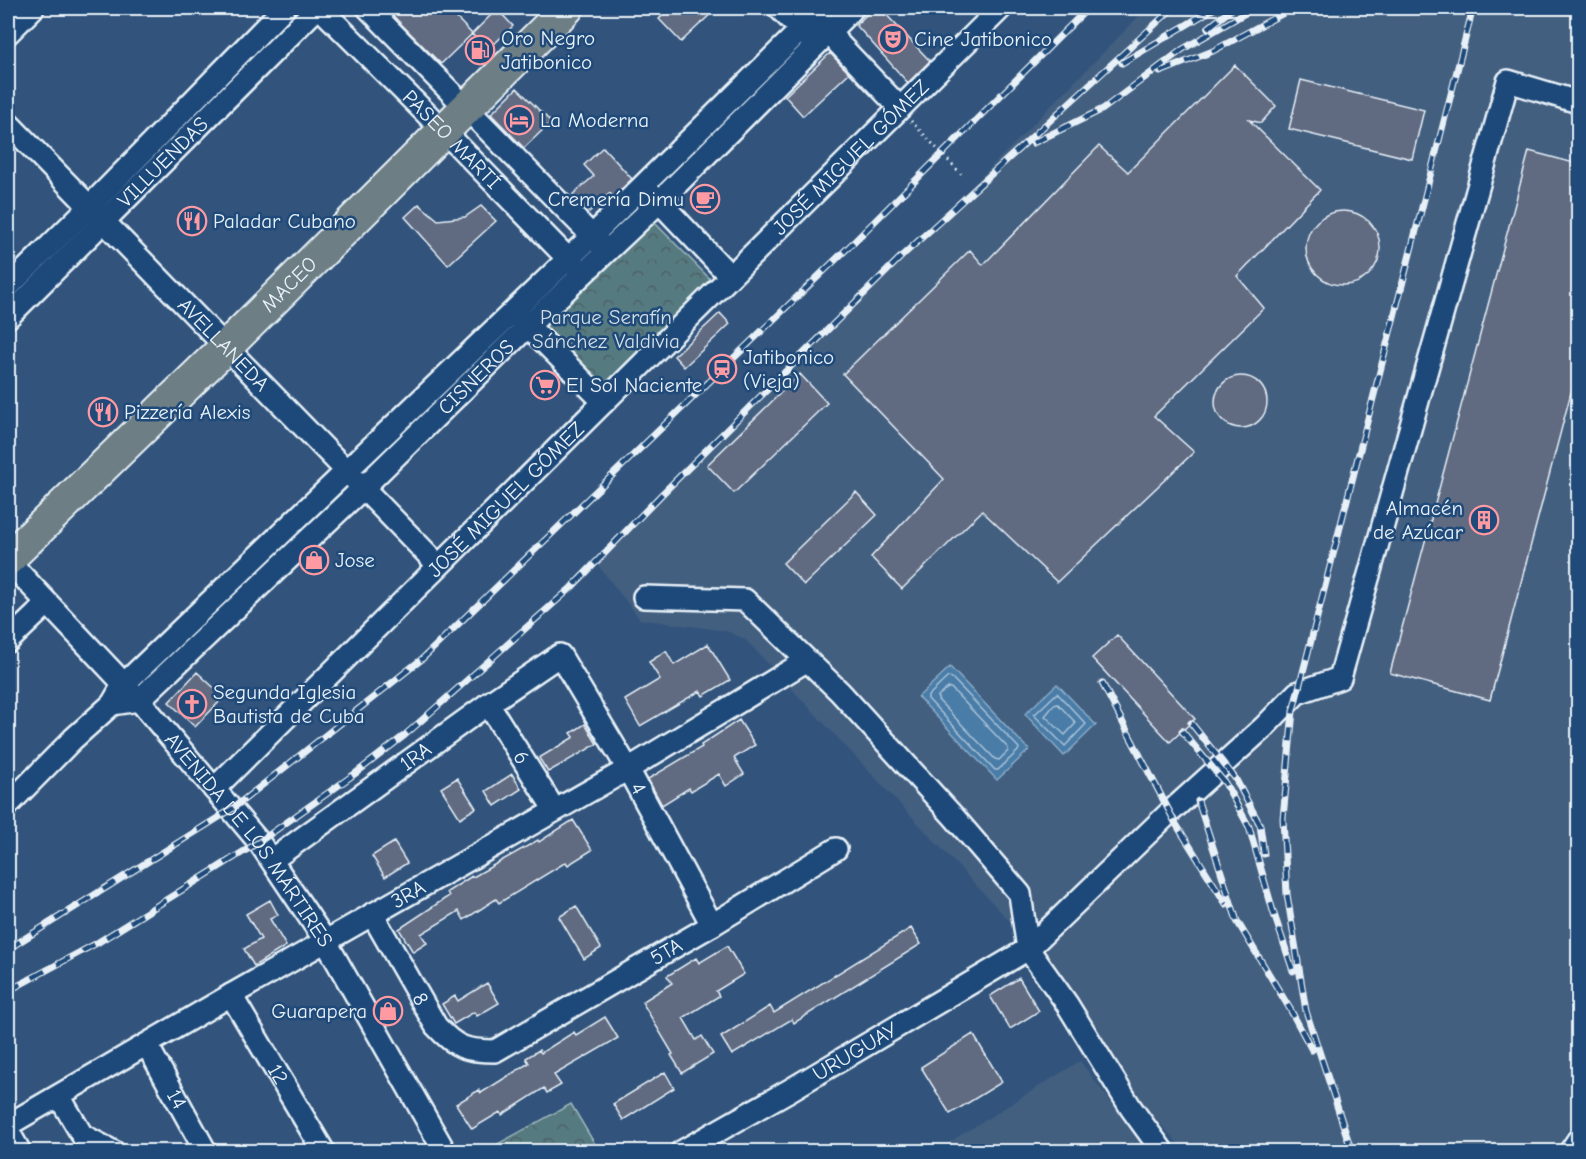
<svg xmlns="http://www.w3.org/2000/svg" width="1586" height="1159" font-family="'Comic Neue',sans-serif">
  <style>
    .built { fill: #435e80 }
    .forest { fill: url(#forest-crowns); stroke: #9eb6bc; stroke-width: 1.5 }
    .water { fill: #4a7ca7; stroke: #89abc7; stroke-width: 1.5 }
    .lines { fill: none; stroke-linecap: round; stroke-linejoin: round }
    .shore { stroke: #a9c2d8; stroke-width: 1.5 }
    .building { fill: #606a81; stroke: #e8f1f8; stroke-width: 1.5 }
    .minor-casing { stroke: #e8f1f8; stroke-width: 26 }
    .highway-casing { stroke: #e8f1f8; stroke-width: 36 }
    .path { stroke: #e8f1f8; stroke-width: 3; stroke-dasharray: 1.5 4.5; stroke-linecap: butt }
    .minor { stroke: #1f4a7a; stroke-width: 21 }
    .highway { stroke: #6d7e84; stroke-width: 32 }
    .rail-casing { stroke: #e8f1f8; stroke-width: 7 }
    .rail { stroke: #1f4a7a; stroke-width: 4.5; stroke-dasharray: 14; stroke-linecap: butt }
    .labels { text-anchor: middle; dominant-baseline: central; stroke-width: 5; stroke-linejoin: round; paint-order: stroke }
    .poi-label { font-size: 21px; fill: #e8f1f8; stroke: #1f4a7a; text-anchor: start }
    .street-label { font-size: 21px; fill: #e8f1f8; stroke: #1f4a7a }
    .park-label { font-size: 21px; fill: #d2dfe6; stroke: #1f4a7a }
  </style>
  <defs>
    <pattern id="forest-crowns" width="20" height="18" patternUnits="userSpaceOnUse" patternTransform="scale(1.5)"><rect width="20" height="18" fill="#557a80"/><path d="M2 6a3 3 0 1 1 6 0M12 15a3 3 0 1 1 6 0" fill="none" stroke="#4e6165"/></pattern>
  </defs>
  <rect width="100%" height="100%" fill="#32547c"/>
  <filter id="ink" filterUnits="userSpaceOnUse"><feTurbulence type="fractalNoise" baseFrequency=".0167" numOctaves="2"/><feDisplacementMap in="SourceGraphic" scale="12" xChannelSelector="R" yChannelSelector="G"/><feConvolveMatrix kernelMatrix="1 2 1 2 8 2 1 2 1" color-interpolation-filters="sRGB"/></filter>
  <g filter="url(#ink)">
    <path class="built" d="M1147,8H1578V1110L1556,1151H1185L1094,1051L1031,944L745,639L726,631L640,619L597,564L951,208Z
      M1080,1061L1148,1151H935Z"/>
    <path class="forest" d="M653,221L715,284L605,395L542,328Z
      M571,1104L599,1151H485Z"/>
    <path class="water" d="M950,667L1029,750L997,780L918,697Z
      M1057,684L1096,725L1064,756L1025,714Z"/>
    <g class="lines">
      <path class="shore" d="M948,677L952,678L1019,748L1018,751L998,770H995L928,699V696Z
        M948,688H951L1008,748V751L999,760L995,759L938,700V696Z
        M1057,693L1086,724L1065,746L1034,715Z
        M1058,704L1076,723L1065,735L1045,716L1054,705Z"/>
    </g>
    <path class="building" d="M393,8H447L472,34L441,64L389,12Z
      M670,8H717L681,42L659,19Z
      M873,8H880L930,61L908,83L856,25Z
      M497,9L513,26L495,43L481,44L472,34Z
      M830,53L849,73L803,116L785,96Z
      M1235,65L1276,106L1261,123L1249,120L1320,190L1237,276L1264,308L1154,416L1194,452L1057,582L982,511L902,589L871,557L944,479L843,374L970,250L983,265L1099,146L1128,172Z
      M1301,80L1424,110L1412,159L1289,129Z
      M517,88L551,122L524,148L491,114Z
      M603,147L632,179L613,197L610,193L589,212L573,194L594,176L584,165Z
      M1529,151L1578,164V366L1490,700L1390,673Z
      M419,204L438,220L465,217L481,206L496,221L448,265L405,217Z
      M1306 248a37 37 0 1 1 74 0a37 37 0 1 1-74 0Z
      M720,313L730,324L684,367L674,356Z
      M800,374L827,403L734,493L707,465Z
      M1215 402a26 26 0 1 1 52 0a26 26 0 1 1-52 0Z
      M856,492L877,515L804,585L783,563Z
      M1117,635L1195,719L1170,742L1092,658Z
      M708,644L730,680L703,696L700,691L640,726L625,700L660,679L649,662L666,651L674,665Z
      M197,672L224,697L195,727L169,702Z
      M739,720L755,745L734,758L744,774L726,786L719,774L691,791L689,788L662,805L648,779L702,747L701,745Z
      M585,724L597,744L548,772L539,758L574,737L571,733Z
      M512,774L521,789L495,806L486,791Z
      M457,778L476,808L460,818L441,788Z
      M573,820L592,850L568,865L566,862L499,903L496,899L464,920L459,911L421,934L427,943L413,952L399,929L449,896L447,892L472,876L473,877L538,840L539,842Z
      M394,842L407,863L385,877L372,856Z
      M270,900L278,915L270,919L286,946L254,966L244,949L261,939L246,914Z
      M576,906L601,948L584,959L559,917Z
      M911,928L921,944L794,1023L792,1019L732,1055L721,1037L770,1006L774,1013Z
      M727,946L744,974L716,991L719,996L683,1018L696,1040L702,1036L713,1054L682,1073L671,1055L673,1054L642,1002L672,983L667,976L696,958L699,963Z
      M1019,978L1039,1011L1010,1029L990,996Z
      M487,983L499,1003L477,1016L474,1012L454,1024L442,1004L455,996L458,1001Z
      M605,1017L618,1038L554,1075L561,1085L547,1093L544,1088L502,1115L500,1112L472,1129L456,1104L479,1090L481,1093L529,1063L526,1058L539,1050L541,1053L574,1032L576,1035Z
      M973,1034L1002,1082L950,1114L921,1067Z
      M665,1072L674,1088L623,1120L613,1104Z"/>
    <g class="lines">
      <g class="minor-casing">
        <g id="minor">
          <path id="s1" d="M320,8L444,131L577,268"/>
          <path d="M368,8L602,246"/>
          <path d="M779,8L810,39"/>
          <path d="M821,21L839,44L900,108"/>
          <path d="M8,33L33,8"/>
          <path id="s2" d="M8,123L438,565"/>
          <path d="M650,192L730,276"/>
          <path d="M8,287L89,207L284,8"/>
          <path id="s3" d="M8,317L317,8"/>
          <path d="M519,317L604,402"/>
          <path id="s4" d="M8,561L139,700L259,842L326,942L445,1152"/>
          <path d="M644,597L745,600L840,692L954,817L1020,894L1028,949L1067,1004L1131,1108L1163,1152"/>
          <path d="M8,641L47,604"/>
          <path id="s5" d="M112,704L139,700L363,488L528,326L659,202L853,8"/>
          <path id="s6" d="M488,704L554,809"/>
          <path id="s7" d="M214,789L1001,8"/>
          <path d="M8,805L73,739L112,704L123,685L592,236L823,8"/>
          <path id="s8" d="M272,860L488,704L560,655L628,769L712,925"/>
          <path id="s9" d="M372,914L436,1026C456,1048 466,1051 495,1051L712,925L836,849"/>
          <path id="s10" d="M231,995L324,1152"/>
          <path id="s11" d="M147,1045L206,1152"/>
          <path d="M59,1096L82,1135L114,1152"/>
          <path id="s12" d="M8,1125L231,995L628,769L806,661"/>
          <path d="M8,1131L20,1152"/>
          <path id="s13" d="M681,1152L790,1090L1028,949L1170,812L1264,727L1297,693L1340,678L1508,81L1578,102"/>
          <path d="M1570,1152L1578,1140"/>
        </g>
      </g>
      <g class="highway-casing">
        <g id="highway">
          <path id="s14" d="M8,559L226,347L567,8"/>
        </g>
      </g>
      <path class="path" d="M911,121L961,174"/>
      <use href="#minor" class="minor"/>
      <use href="#highway" class="highway"/>
      <g class="rail-casing">
        <path id="rail" d="M1208,28L1233,8
          M1122,63L1215,8
          M1160,72L1213,51L1293,8
          M1033,143L1103,109L1183,49L1254,8
          M1102,683L1176,824L1226,904
          M1191,723L1235,778L1260,825L1264,854
          M1182,731L1225,783L1249,827L1273,911L1293,971
          M1198,801L1237,921L1290,1009L1312,1050
          M8,949L232,809L422,659L856,240L1088,8
          M8,991L97,943L259,842L356,773L405,735L571,588L662,494L904,254L1173,8
          M1352,1152L1306,1011L1287,894L1283,818L1293,711L1473,8"/>
      </g>
      <use href="#rail" class="rail"/>
    </g>
  </g>
  <defs>
    <g id="theatre-ring" transform="scale(1.5)"><circle r="9.5" fill="#1f4a7a" stroke="#ff9aa2" stroke-width="1.5"/><path d="M-5-5.5Q0-4 5-5.5V0Q5 5 0 6Q-5 5-5 0ZM-3.3-2.5H-1v1.5H-3.3ZM1-2.5H3.3v1.5H1ZM-2.8 1Q0 5.5 2.8 1Z" fill="#ff9aa2"/></g>
    <g id="fuel-ring" transform="scale(1.5)"><circle r="9.5" fill="#1f4a7a" stroke="#ff9aa2" stroke-width="1.5"/><path d="M-5.5-6h7V0h2V4h1.3V-2.5L3-4.5l.8-.8L6-3V5H2.5V1h-1V6h-7ZM-4.2-4.7v3.2H.2V-4.7Z" fill="#ff9aa2"/></g>
    <g id="hotel-ring" transform="scale(1.5)"><circle r="9.5" fill="#1f4a7a" stroke="#ff9aa2" stroke-width="1.5"/><path d="M-6-4.5h1.5V1H6V5H4.5V3h-9V5H-6ZM-4 0a1.8 1.8 0 1 1 3.6 0ZM.5 0V-2.5h3Q6-2.5 6 0Z" fill="#ff9aa2"/></g>
    <g id="cafe-ring" transform="scale(1.5)"><circle r="9.5" fill="#1f4a7a" stroke="#ff9aa2" stroke-width="1.5"/><path d="M-5.5-4.5H6V0H3Q3 3.5 0 3.5H-2.5Q-5.5 3.5-5.5 0ZM3-3.2v2h1.7v-2ZM-6 4.5H4V6H-6Z" fill="#ff9aa2"/></g>
    <g id="restaurant-ring" transform="scale(1.5)"><circle r="9.5" fill="#1f4a7a" stroke="#ff9aa2" stroke-width="1.5"/><path d="M-5-6h1v4h1v-4h1v4h1v-4h1v5L-1.5 .5V6h-2V.5L-5-1ZM5-6V6H3V1.5H1.5Q1.5-4 5-6Z" fill="#ff9aa2"/></g>
    <g id="station-ring" transform="scale(1.5)"><circle r="9.5" fill="#1f4a7a" stroke="#ff9aa2" stroke-width="1.5"/><path d="M-3-6H3Q5-6 5-4V2Q5 4 3 4L4.5 6H3L1.5 4h-3L-3 6H-4.5L-3 4Q-5 4-5 2V-4Q-5-6-3-6ZM-3.5-4v3h7v-3ZM-3.5 1v1.5H-2V1ZM2 1v1.5H3.5V1Z" fill="#ff9aa2"/></g>
    <g id="supermarket-ring" transform="scale(1.5)"><circle r="9.5" fill="#1f4a7a" stroke="#ff9aa2" stroke-width="1.5"/><path d="M-6-5.5h2.5l.6 2H6L4.5 2H-2.5L-4.4-4H-6ZM-1.5 3.2a1.3 1.3 0 1 0 .1 0ZM3 3.2a1.3 1.3 0 1 0 .1 0Z" fill="#ff9aa2"/></g>
    <g id="building-ring" transform="scale(1.5)"><circle r="9.5" fill="#1f4a7a" stroke="#ff9aa2" stroke-width="1.5"/><path d="M-4-6H4V6H1V3H-1V6H-4ZM-2.5-4.3h1.7v1.8h-1.7ZM.8-4.3h1.7v1.8H.8ZM-2.5-1h1.7V.8h-1.7ZM.8-1h1.7V.8H.8Z" fill="#ff9aa2"/></g>
    <g id="shop-ring" transform="scale(1.5)"><circle r="9.5" fill="#1f4a7a" stroke="#ff9aa2" stroke-width="1.5"/><path d="M-5-2.5h2.3a2.7 3.5 0 0 1 5.4 0H5L5.5 6h-11ZM-1.5-2.5h3a1.5 2.3 0 0 0-3 0Z" fill="#ff9aa2"/></g>
    <g id="church-ring" transform="scale(1.5)"><circle r="9.5" fill="#1f4a7a" stroke="#ff9aa2" stroke-width="1.5"/><path d="M-1.2-6h2.4v3.5h3.3v2.4h-3.3V6h-2.4V-.1h-3.3v-2.4h3.3Z" fill="#ff9aa2"/></g>
  </defs>
  <g fill-rule="evenodd">
    <use href="#theatre-ring" x="893" y="39"/>
    <use href="#fuel-ring" x="480" y="50"/>
    <use href="#hotel-ring" x="519" y="120"/>
    <use href="#cafe-ring" x="705" y="199"/>
    <use href="#restaurant-ring" x="192" y="221"/>
    <use href="#station-ring" x="722" y="369"/>
    <use href="#supermarket-ring" x="545" y="385"/>
    <use href="#restaurant-ring" x="103" y="412"/>
    <use href="#building-ring" x="1484" y="520"/>
    <use href="#shop-ring" x="314" y="560"/>
    <use href="#church-ring" x="192" y="704"/>
    <use href="#shop-ring" x="388" y="1011"/>
  </g>
  <g class="labels">
    <g class="poi-label">
      <text x="501" y="38">Oro Negro<tspan x="501" dy="24">Jatibonico</tspan></text>
      <text x="914" y="39">Cine Jatibonico</text>
      <text x="540" y="120">La Moderna</text>
      <text x="684" y="199" text-anchor="end">Cremería Dimu</text>
      <text x="213" y="221">Paladar Cubano</text>
      <text x="743" y="357">Jatibonico<tspan x="743" dy="24">(Vieja)</tspan></text>
      <text x="566" y="385">El Sol Naciente</text>
      <text x="124" y="412">Pizzería Alexis</text>
      <text x="1463" y="508" text-anchor="end">Almacén<tspan x="1463" dy="24">de Azúcar</tspan></text>
      <text x="335" y="560">Jose</text>
      <text x="213" y="692">Segunda Iglesia<tspan x="213" dy="24">Bautista de Cuba</tspan></text>
      <text x="367" y="1011" text-anchor="end">Guarapera</text>
    </g>
    <g class="street-label">
      <text stroke="none"><textPath href="#s1" startOffset="186">PASEO MARTÍ</textPath></text>
      <text stroke="none"><textPath href="#s7" startOffset="897">JOSÉ MIGUEL GÓMEZ</textPath></text>
      <text stroke="none"><textPath href="#s3" startOffset="219">VILLUENDAS</textPath></text>
      <text stroke="none"><textPath href="#s14" startOffset="393">MACEO</textPath></text>
      <text stroke="none"><textPath href="#s2" startOffset="309">AVELLANEDA</textPath></text>
      <text stroke="none"><textPath href="#s5" startOffset="494">CISNEROS</textPath></text>
      <text stroke="none"><textPath href="#s7" startOffset="411">JOSÉ MIGUEL GÓMEZ</textPath></text>
      <text stroke="none"><textPath href="#s8" startOffset="177">1RA</textPath></text>
      <text stroke="none"><textPath href="#s6" startOffset="63">6</textPath></text>
      <text stroke="none"><textPath href="#s8" startOffset="508">4</textPath></text>
      <text stroke="none"><textPath href="#s4" startOffset="369">AVENIDA DE LOS MÁRTIRES</textPath></text>
      <text stroke="none"><textPath href="#s12" startOffset="462">3RA</textPath></text>
      <text stroke="none"><textPath href="#s9" startOffset="394">5TA</textPath></text>
      <text stroke="none"><textPath href="#s9" startOffset="98">8</textPath></text>
      <text stroke="none"><textPath href="#s13" startOffset="201">URUGUAY</textPath></text>
      <text stroke="none"><textPath href="#s10" startOffset="92">12</textPath></text>
      <text stroke="none"><textPath href="#s11" startOffset="62">14</textPath></text>
    </g>
    <g class="park-label">
      <text x="606" y="317">Parque Serafín<tspan x="606" dy="24">Sánchez Valdivia</tspan></text>
    </g>
  </g>
  <rect width="1586" height="1159" fill="none" stroke="#1f4a7a" stroke-width="30"/>
  <rect x="15" y="15" width="1556" height="1129" fill="none" stroke="#e8f1f8" stroke-width="2" filter="url(#ink)"/>
</svg>
